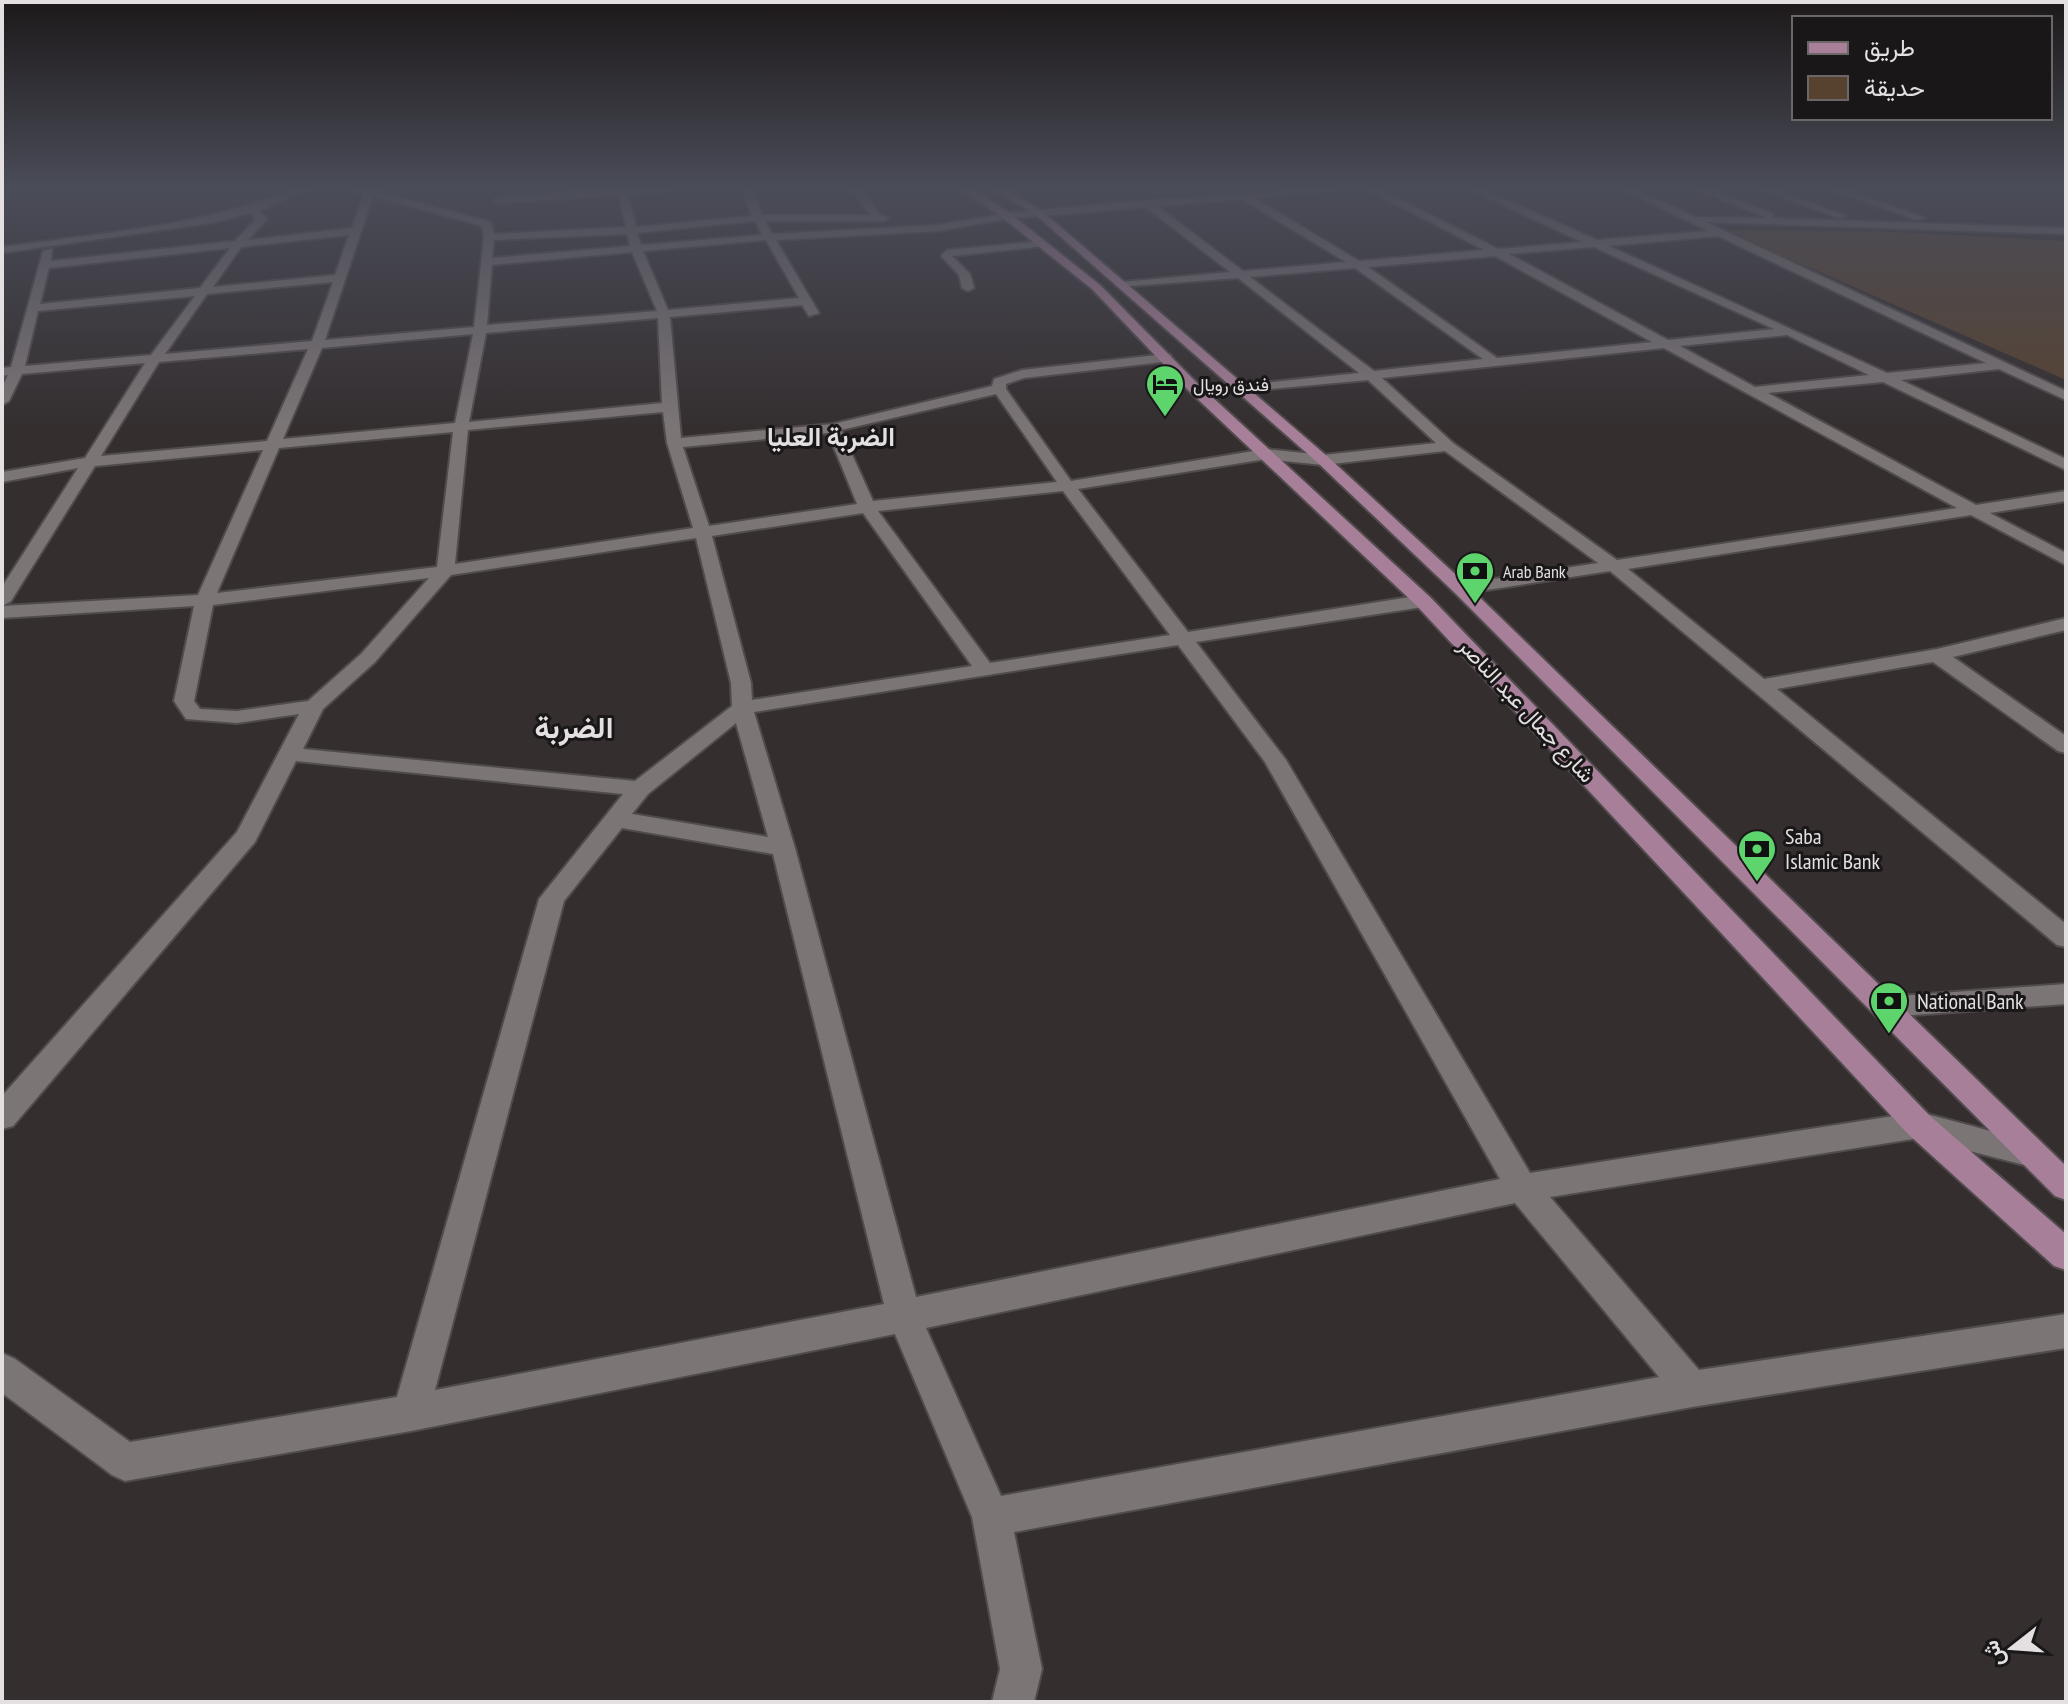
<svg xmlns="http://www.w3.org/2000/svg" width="2068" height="1704" font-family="'PT Sans Narrow',Vazirmatn,sans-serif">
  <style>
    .green { fill: #574230 }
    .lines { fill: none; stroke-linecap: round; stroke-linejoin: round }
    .street-casing { stroke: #504b4c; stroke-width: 4 }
    .primary-casing { stroke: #504b4c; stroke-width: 4 }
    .street { fill: #7c7576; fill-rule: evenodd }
    .primary { fill: #a87f99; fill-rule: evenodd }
    .labels { text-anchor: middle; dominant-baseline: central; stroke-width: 6; stroke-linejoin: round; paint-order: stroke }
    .far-poi-label { font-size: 18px; fill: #e4e0e1; stroke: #1a1718; text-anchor: start }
    .street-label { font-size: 22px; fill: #e4e0e1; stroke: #1a1718 }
    .poi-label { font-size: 22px; fill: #e4e0e1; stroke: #1a1718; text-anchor: start }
    .far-district-label { font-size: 26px; font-weight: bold; fill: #e4e0e1; stroke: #1a1718 }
    .district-label { font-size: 30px; font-weight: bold; fill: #e4e0e1; stroke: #1a1718 }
  </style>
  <rect width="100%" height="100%" fill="#342e2f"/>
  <path class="green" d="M1724,230L1877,231L2066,241V380Z"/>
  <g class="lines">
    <g class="street-casing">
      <path id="street" d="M295,189H309L259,211L267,219L248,240L352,228L364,194L352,189H368L491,222L494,234L626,227L619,195L498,203L493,200L498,197L617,189H677L628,195L636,227L752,216L742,189H752L762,215H870L852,189H862L880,215L889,218L884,221H765L772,234L938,225L1007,213L1147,200L1334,189L1254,198L1359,261L1484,250L1367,189H1380L1498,249L1582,242L1469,189H1482L1597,240L1708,231L1622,189H1635L1695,217L1767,218L1696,189H1710L1774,214L1772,218L2066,228V234L1706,222L2066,391V400L1999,369L1901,380L2066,459V470L1883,382L1768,393L1976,505L2066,491V501L1990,513L2066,553V565L1971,515L1628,569L1764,679L1937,649L2066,618V630L1953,657L2066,736V753L2058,751L1933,662L1777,689L2066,924V947L2057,945L1610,571L1461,594L1455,593L1452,589L1455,585L1461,584L1598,563L1445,451L1323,465L1266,459L1078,489L1188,632L1423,595L1432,601L1423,607L1196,642L1286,760L1530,1173L1919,1112L2043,1145L2047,1154L2043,1163L2032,1167L1919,1138L1550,1197L1699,1370L2066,1314V1348L1692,1407L1014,1532L1042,1669L1034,1702H992L1000,1669L972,1517L895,1334L411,1431L125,1481L112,1475L2,1393V1353L15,1359L130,1442L397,1397L539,899L623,794L296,761L255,842L13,1126L2,1129V1096L237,832L299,714L237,723L186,719L174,701L194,606L2,618V587L78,468L2,482V472L85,458L145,363L22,374L9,401L2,405V387L8,375L2,376V368L11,367L43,251L52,249L51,261L235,241L256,219L250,213L211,223L2,253V247C101,233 202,226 295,189ZM373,196L482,226L484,237L474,327L325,340ZM1242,199L1346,262L1243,271L1157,206ZM1146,207L1230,272L1122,282L1116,285L1118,287L1238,278L1359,373L1242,385L1235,389L1237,392L1368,380L1436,443L1323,455L1266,449L1071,481L1006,389V384L1024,378L1171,361V355L1166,354L1022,370L994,379L992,386L833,424L681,438L670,317L802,305L809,316L819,313L776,240L938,231L1007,219ZM755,221L762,235L641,245L637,233ZM627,234L630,246L492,258L494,240ZM349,235L335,275L213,287L241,247ZM1718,236L1986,363L1887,373L1609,246ZM766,240L799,298L668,310L643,251ZM1594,247L1774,329L1668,340L1509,254ZM230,248L200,288L40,304L49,268ZM632,252L657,311L487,325L492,265ZM1495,256L1652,342L1497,358L1368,267ZM1355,268L1483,359L1374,371L1250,277ZM333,282L312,341L165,354L207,294ZM195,296L151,355L25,366L38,311ZM658,318L662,403L469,422L486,333ZM473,334L455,423L283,439L322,348ZM1787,335L1869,375L1755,387L1680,346ZM1664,348L1957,508L1617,560L1453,443L1382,378ZM308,349L267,441L101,456L159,362ZM996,394L1057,482L873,501L841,430ZM663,412L667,443L693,528L455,564L468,430ZM453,432L437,567L217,593L279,448ZM828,433L857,504L709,526L683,447ZM263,450L198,595L3,606L11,601L95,466ZM1063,491L1170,635L990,663L878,511ZM863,513L972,666L752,700L751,683L712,536ZM696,538L731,683L732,706L635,781L303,749L323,709L375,662L451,575ZM429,578L361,654L308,701L237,711L200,709L194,701L213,605ZM1178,645L1265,762L1500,1179L916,1297L795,848L754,712ZM736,723L768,837L632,814L648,794ZM622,828L773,854L884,1304L435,1390L564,901ZM1515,1203L1659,1377L1001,1496L926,1328Z
        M1760,189H1774L1847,216L1838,218Z
        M1831,189H1845L1925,218L1916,220Z
        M1043,241L1048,244L1047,246L952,256L970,274L974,288L968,291L962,288L959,275L941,256L947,250Z
        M2066,984V1004L1885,1017L1875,1014L1871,1007L1875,1000L1885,997Z"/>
    </g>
    <g class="primary-casing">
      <path id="primary" d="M961,189H973L1011,214L1100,285L1198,384L1430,597L1930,1116L2066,1234V1270L2054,1266L1908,1134L1416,605L1188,390L1092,289L1003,218Z
        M993,189H1005L1042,211L1328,457L1467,585L2066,1166V1200L2055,1196L1455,593L1318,463L1036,215Z"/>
    </g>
    <use href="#street" class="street"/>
    <use href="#primary" class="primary"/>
  </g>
  <linearGradient id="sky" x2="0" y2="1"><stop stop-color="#1d191a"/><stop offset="0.44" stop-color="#4a4c58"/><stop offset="1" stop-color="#4a4c58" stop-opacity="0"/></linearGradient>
  <rect width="2068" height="428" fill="url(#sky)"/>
  <defs>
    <g id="hotel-pin" transform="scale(2)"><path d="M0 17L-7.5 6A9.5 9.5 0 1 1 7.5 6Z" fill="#5ed56c" stroke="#1a1718"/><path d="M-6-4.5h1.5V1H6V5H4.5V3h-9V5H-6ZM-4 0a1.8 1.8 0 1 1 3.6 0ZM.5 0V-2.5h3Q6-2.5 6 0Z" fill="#111"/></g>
    <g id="bank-pin" transform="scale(2)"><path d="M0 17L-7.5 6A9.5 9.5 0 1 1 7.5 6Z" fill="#5ed56c" stroke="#1a1718"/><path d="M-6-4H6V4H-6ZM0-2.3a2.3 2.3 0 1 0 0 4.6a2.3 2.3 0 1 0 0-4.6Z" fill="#111"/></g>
  </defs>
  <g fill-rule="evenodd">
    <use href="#hotel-pin" x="1165" y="384"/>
    <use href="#bank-pin" x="1475" y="571"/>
    <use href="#bank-pin" x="1757" y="849"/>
    <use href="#bank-pin" x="1889" y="1001"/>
  </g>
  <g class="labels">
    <g class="far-poi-label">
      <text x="1193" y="384">فندق رويال</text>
      <text x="1503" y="571">Arab Bank</text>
    </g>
    <g class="street-label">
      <text transform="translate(1527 710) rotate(47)">شارع جمال عبد الناصر</text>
    </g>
    <g class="poi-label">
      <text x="1785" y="836">Saba<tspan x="1785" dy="25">Islamic Bank</tspan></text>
      <text x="1917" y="1001">National Bank</text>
    </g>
    <g class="far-district-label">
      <text x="831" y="436">الضربة العليا</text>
    </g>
    <g class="district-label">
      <text x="574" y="726">الضربة</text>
    </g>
  </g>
  <rect width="2068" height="1704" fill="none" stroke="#e4e0e1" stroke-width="8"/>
  <rect x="1792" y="16" width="260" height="104" fill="#1a1718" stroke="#6b6768" stroke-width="2"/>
  <rect x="1808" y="42" width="40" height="12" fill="#a87f99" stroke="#6b6768" stroke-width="2"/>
  <text x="1864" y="56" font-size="24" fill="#e4e0e1">طريق</text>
  <rect x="1808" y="76" width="40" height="24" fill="#574230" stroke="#6b6768" stroke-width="2"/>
  <text x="1864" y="96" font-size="24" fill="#e4e0e1">حديقة</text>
  <g transform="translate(2012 1648) rotate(253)" stroke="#1a1718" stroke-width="6" paint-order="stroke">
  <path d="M0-6L14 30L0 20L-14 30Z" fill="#e4e0e1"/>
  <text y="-12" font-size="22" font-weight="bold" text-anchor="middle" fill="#e4e0e1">ش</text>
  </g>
</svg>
